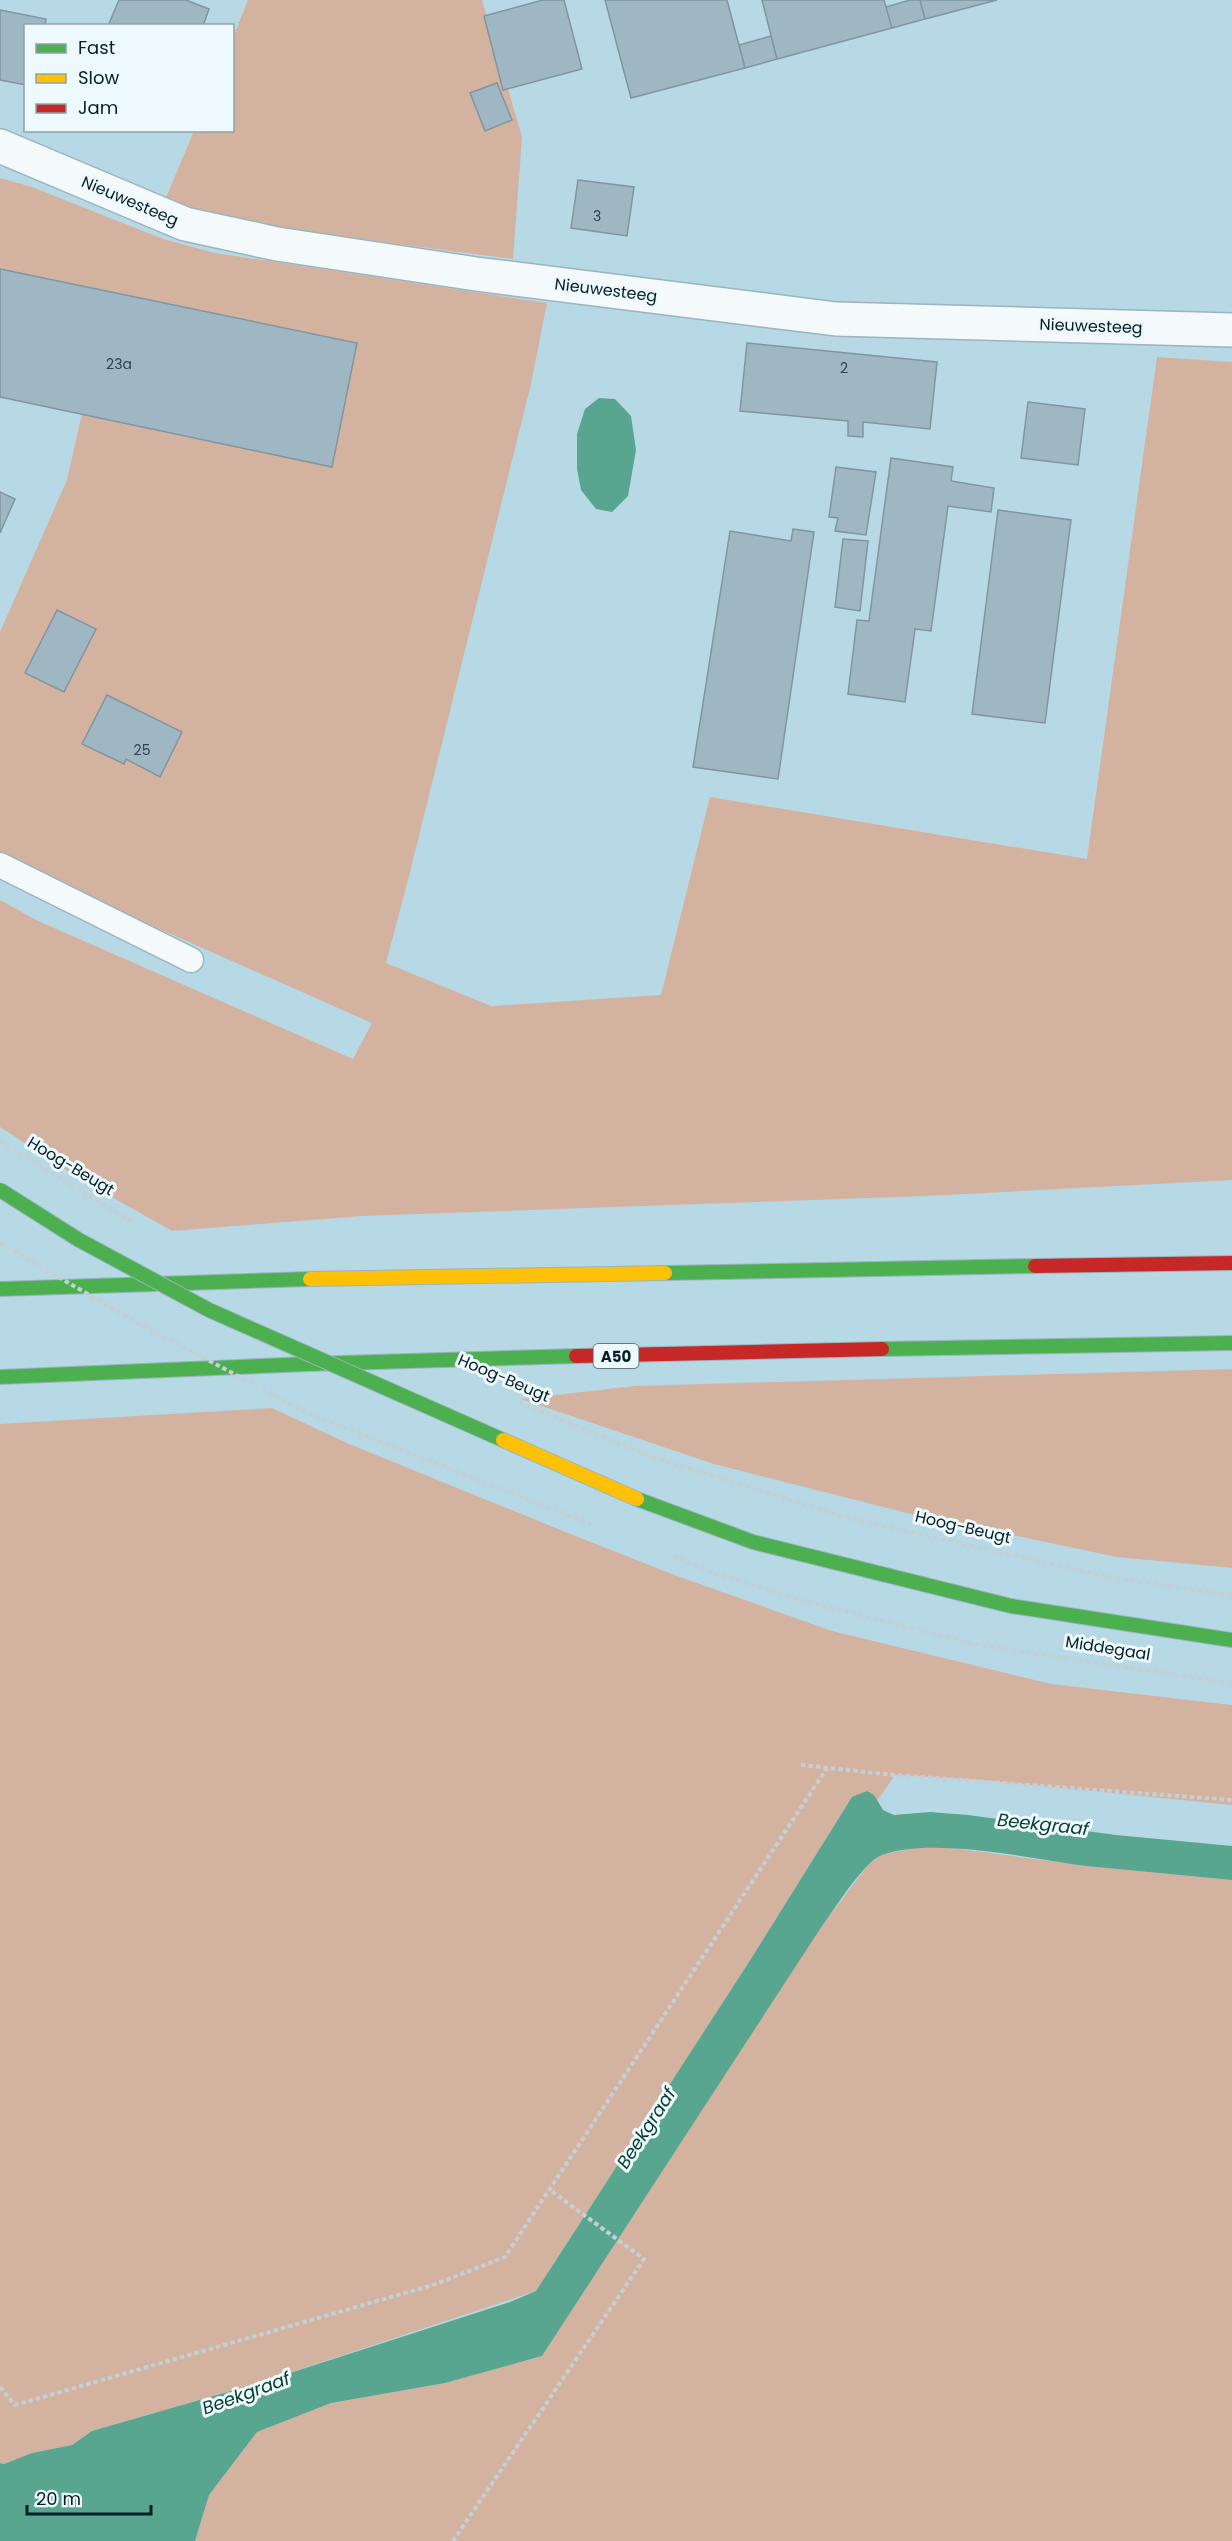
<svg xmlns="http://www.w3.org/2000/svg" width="1232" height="2541" font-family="Poppins,sans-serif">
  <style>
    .green { fill: #d4b2a0 }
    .water { fill: #58a590 }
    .building { fill: #9fb6c3; stroke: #7f96a2; stroke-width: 1.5 }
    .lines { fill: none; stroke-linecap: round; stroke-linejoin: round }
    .lane-casing { stroke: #9bb4be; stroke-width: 27 }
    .street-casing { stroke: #9bb4be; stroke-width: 36 }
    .fast-casing { stroke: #9bb4be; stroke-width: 16 }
    .slow-casing { stroke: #9bb4be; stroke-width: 16 }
    .jam-casing { stroke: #9bb4be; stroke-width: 16 }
    .path { stroke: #c5d0d4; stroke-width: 4; stroke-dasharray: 4.5 3; stroke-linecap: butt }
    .lane { stroke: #f4f9fb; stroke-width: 24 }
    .street { stroke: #f4f9fb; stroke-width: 33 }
    .fast { stroke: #4caf50; stroke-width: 14 }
    .slow { stroke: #ffc107; stroke-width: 14 }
    .jam { stroke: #c62828; stroke-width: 14 }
    .fast-bridge-casing { stroke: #9bb4be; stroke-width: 16; stroke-linecap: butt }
    .slow-bridge-casing { stroke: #9bb4be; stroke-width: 16; stroke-linecap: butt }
    .path-bridge { stroke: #c5d0d4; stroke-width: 4; stroke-dasharray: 4.5 3; stroke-linecap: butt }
    .fast-bridge { stroke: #4caf50; stroke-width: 14 }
    .slow-bridge { stroke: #ffc107; stroke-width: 14 }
    .labels { text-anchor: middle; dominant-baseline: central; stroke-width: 6; stroke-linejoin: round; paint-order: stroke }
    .number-label { font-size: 14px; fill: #2c444e }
    .shield { fill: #edf9fd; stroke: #4b6067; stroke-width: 1.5 }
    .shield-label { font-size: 15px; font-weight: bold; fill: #061e27 }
    .street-label { font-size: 16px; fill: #061e27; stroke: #edf9fd }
    .water-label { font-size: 18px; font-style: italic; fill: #053d2a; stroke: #edf9fd }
  </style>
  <rect width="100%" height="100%" fill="#b7d8e5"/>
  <path class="green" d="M248,0H482L522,137L513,259L390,243L207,216L165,200L194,131L232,130L233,38Z
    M0,178L32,187L163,239L215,253L547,303L531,384L409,876L386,963L491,1006L661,995L710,797L1087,859L1157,357L1232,362V1180L927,1196L362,1216L172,1231L82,1180L0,1127V900L38,921L353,1059L372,1023L31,872L0,854V632L67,480L84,405L0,386Z
    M1232,1369V1568L1117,1557L907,1513L714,1464L521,1399L635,1386Z
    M272,1408L349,1444L568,1533L677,1576L832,1631L1051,1684L1232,1705V1805L970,1779L895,1775L877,1801L874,1795L852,1797L749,1962L536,2291L259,2383L92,2431L72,2445L32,2453L4,2464L0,2463V1424Z
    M913,1848H952L1087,1866L1232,1880V2541H195L209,2495L257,2432L331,2403L445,2383L542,2356L818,1931L868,1865L881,1855Z"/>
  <path class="water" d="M599,398L615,399L631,416L636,450L628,496L612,512L596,509L581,490L577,469V434L585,409Z
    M867,1791L874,1795L883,1810L894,1815L930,1812L968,1815L1116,1835L1232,1846V1880C1183,1875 1135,1871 1086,1866C1032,1859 932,1836 882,1855C863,1862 832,1913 818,1932L542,2356L445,2383L331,2403L257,2432L209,2495L195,2541H0V2463L4,2464L32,2453L72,2445L92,2431L259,2383L510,2302L536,2291L749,1962L852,1797Z"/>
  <path class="building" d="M119,0H186L209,9L203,26H108Z
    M543,0H564L582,69L503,90L484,16Z
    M605,0H727L745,68L631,98Z
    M762,0H884L892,28L777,59Z
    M910,0H920L925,19L892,28L886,7Z
    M920,0H997L925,19Z
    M0,10L46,19L45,26H26V85L0,80Z
    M771,36L777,59L745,68L739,45Z
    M497,83L512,120L485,131L470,93Z
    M578,180L634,187L627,236L571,228Z
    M0,269L357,343L332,467L0,397Z
    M747,343L937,362L930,429L863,422V437L848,436V421L740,411Z
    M1028,402L1085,409L1078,465L1021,458Z
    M891,458L953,467L951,481L994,488L991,512L948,506L931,631L915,629L905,702L848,694L857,620L869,621Z
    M836,467L876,472L866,535L835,531L838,518L829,517Z
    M0,492L15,499L0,533Z
    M998,510L1071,520L1045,723L972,714Z
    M793,529L814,532L778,779L693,767L730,531L791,541Z
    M843,539L868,541L860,611L835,607Z
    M57,610L96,629L64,692L25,673Z
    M107,695L182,732L160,777L126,759L124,764L82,744Z"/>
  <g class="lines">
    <g class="lane-casing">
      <path id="lane" d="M0,865L191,960"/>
    </g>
    <g class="street-casing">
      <path id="street" d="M0,146L185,224L277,244L476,274L836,319L1232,330"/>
    </g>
    <g class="fast-casing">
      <path id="fast" d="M665,1273L1035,1266
        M0,1289L310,1279
        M882,1349L1232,1343
        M0,1377L308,1364L576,1356
        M637,1499L753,1542L1011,1606L1232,1640"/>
    </g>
    <g class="slow-casing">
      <path id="slow" d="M310,1279L665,1273"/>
    </g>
    <g class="jam-casing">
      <path id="jam" d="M1035,1266L1232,1263
        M576,1356L882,1349"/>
    </g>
    <path class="path" d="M652,1457L848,1518L1115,1578L1232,1595
      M673,1556L711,1572L797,1599L979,1645L1232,1683
      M801,1765L894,1775L1232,1800
      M0,2387L15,2405L433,2285L505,2257L827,1768
      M453,2541L644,2259L550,2190"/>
    <use href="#lane" class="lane"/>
    <use href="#street" class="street"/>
    <use href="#fast" class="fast"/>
    <use href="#slow" class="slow"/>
    <use href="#jam" class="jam"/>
    <g class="fast-bridge-casing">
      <path id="fast-bridge" d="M0,1190L79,1240L209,1310L503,1440"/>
    </g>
    <g class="slow-bridge-casing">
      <path id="slow-bridge" d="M503,1440L637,1499"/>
    </g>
    <path class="path-bridge" d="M0,1141L132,1222
      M0,1243L136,1322L312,1415L591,1524
      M519,1402L652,1457"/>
    <use href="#fast-bridge" class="fast-bridge"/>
    <use href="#slow-bridge" class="slow-bridge"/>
  </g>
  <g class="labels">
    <g class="number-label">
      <text x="597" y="216">3</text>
      <text x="119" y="364">23a</text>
      <text x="844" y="368">2</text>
      <text x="142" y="750">25</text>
    </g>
    <rect class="shield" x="593.5" y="1344" width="45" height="24" rx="4.5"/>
    <g class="shield-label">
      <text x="616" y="1356">A50</text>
    </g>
    <g class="street-label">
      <text transform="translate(130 201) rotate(23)">Nieuwesteeg</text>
      <text transform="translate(606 290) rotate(7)">Nieuwesteeg</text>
      <text transform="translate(1091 326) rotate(2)">Nieuwesteeg</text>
      <text transform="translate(71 1166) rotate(31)">Hoog-Beugt</text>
      <text transform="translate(504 1378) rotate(23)">Hoog-Beugt</text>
      <text transform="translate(963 1527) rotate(13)">Hoog-Beugt</text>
      <text transform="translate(1108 1648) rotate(9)">Middegaal</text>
    </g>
    <g class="water-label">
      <text transform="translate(1043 1824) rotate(6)">Beekgraaf</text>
      <text transform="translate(646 2128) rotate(-57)">Beekgraaf</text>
      <text transform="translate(246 2393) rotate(-20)">Beekgraaf</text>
    </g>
  </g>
  <rect x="24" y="24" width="210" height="108" fill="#edf9fd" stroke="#91a1a7" stroke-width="1.5"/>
  <rect x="36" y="44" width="30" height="9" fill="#4caf50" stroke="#91a1a7" stroke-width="1.5"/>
  <text x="78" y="54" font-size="18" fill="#061e27">Fast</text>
  <rect x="36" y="74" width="30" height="9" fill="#ffc107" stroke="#91a1a7" stroke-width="1.5"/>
  <text x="78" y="84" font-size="18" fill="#061e27">Slow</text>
  <rect x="36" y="104" width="30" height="9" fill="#c62828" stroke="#91a1a7" stroke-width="1.5"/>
  <text x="78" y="114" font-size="18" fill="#061e27">Jam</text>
  <path d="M27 2505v9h124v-9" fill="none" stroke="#061e27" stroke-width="3"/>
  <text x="36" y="2505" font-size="18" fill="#061e27" stroke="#edf9fd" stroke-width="4.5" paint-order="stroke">20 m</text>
</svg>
